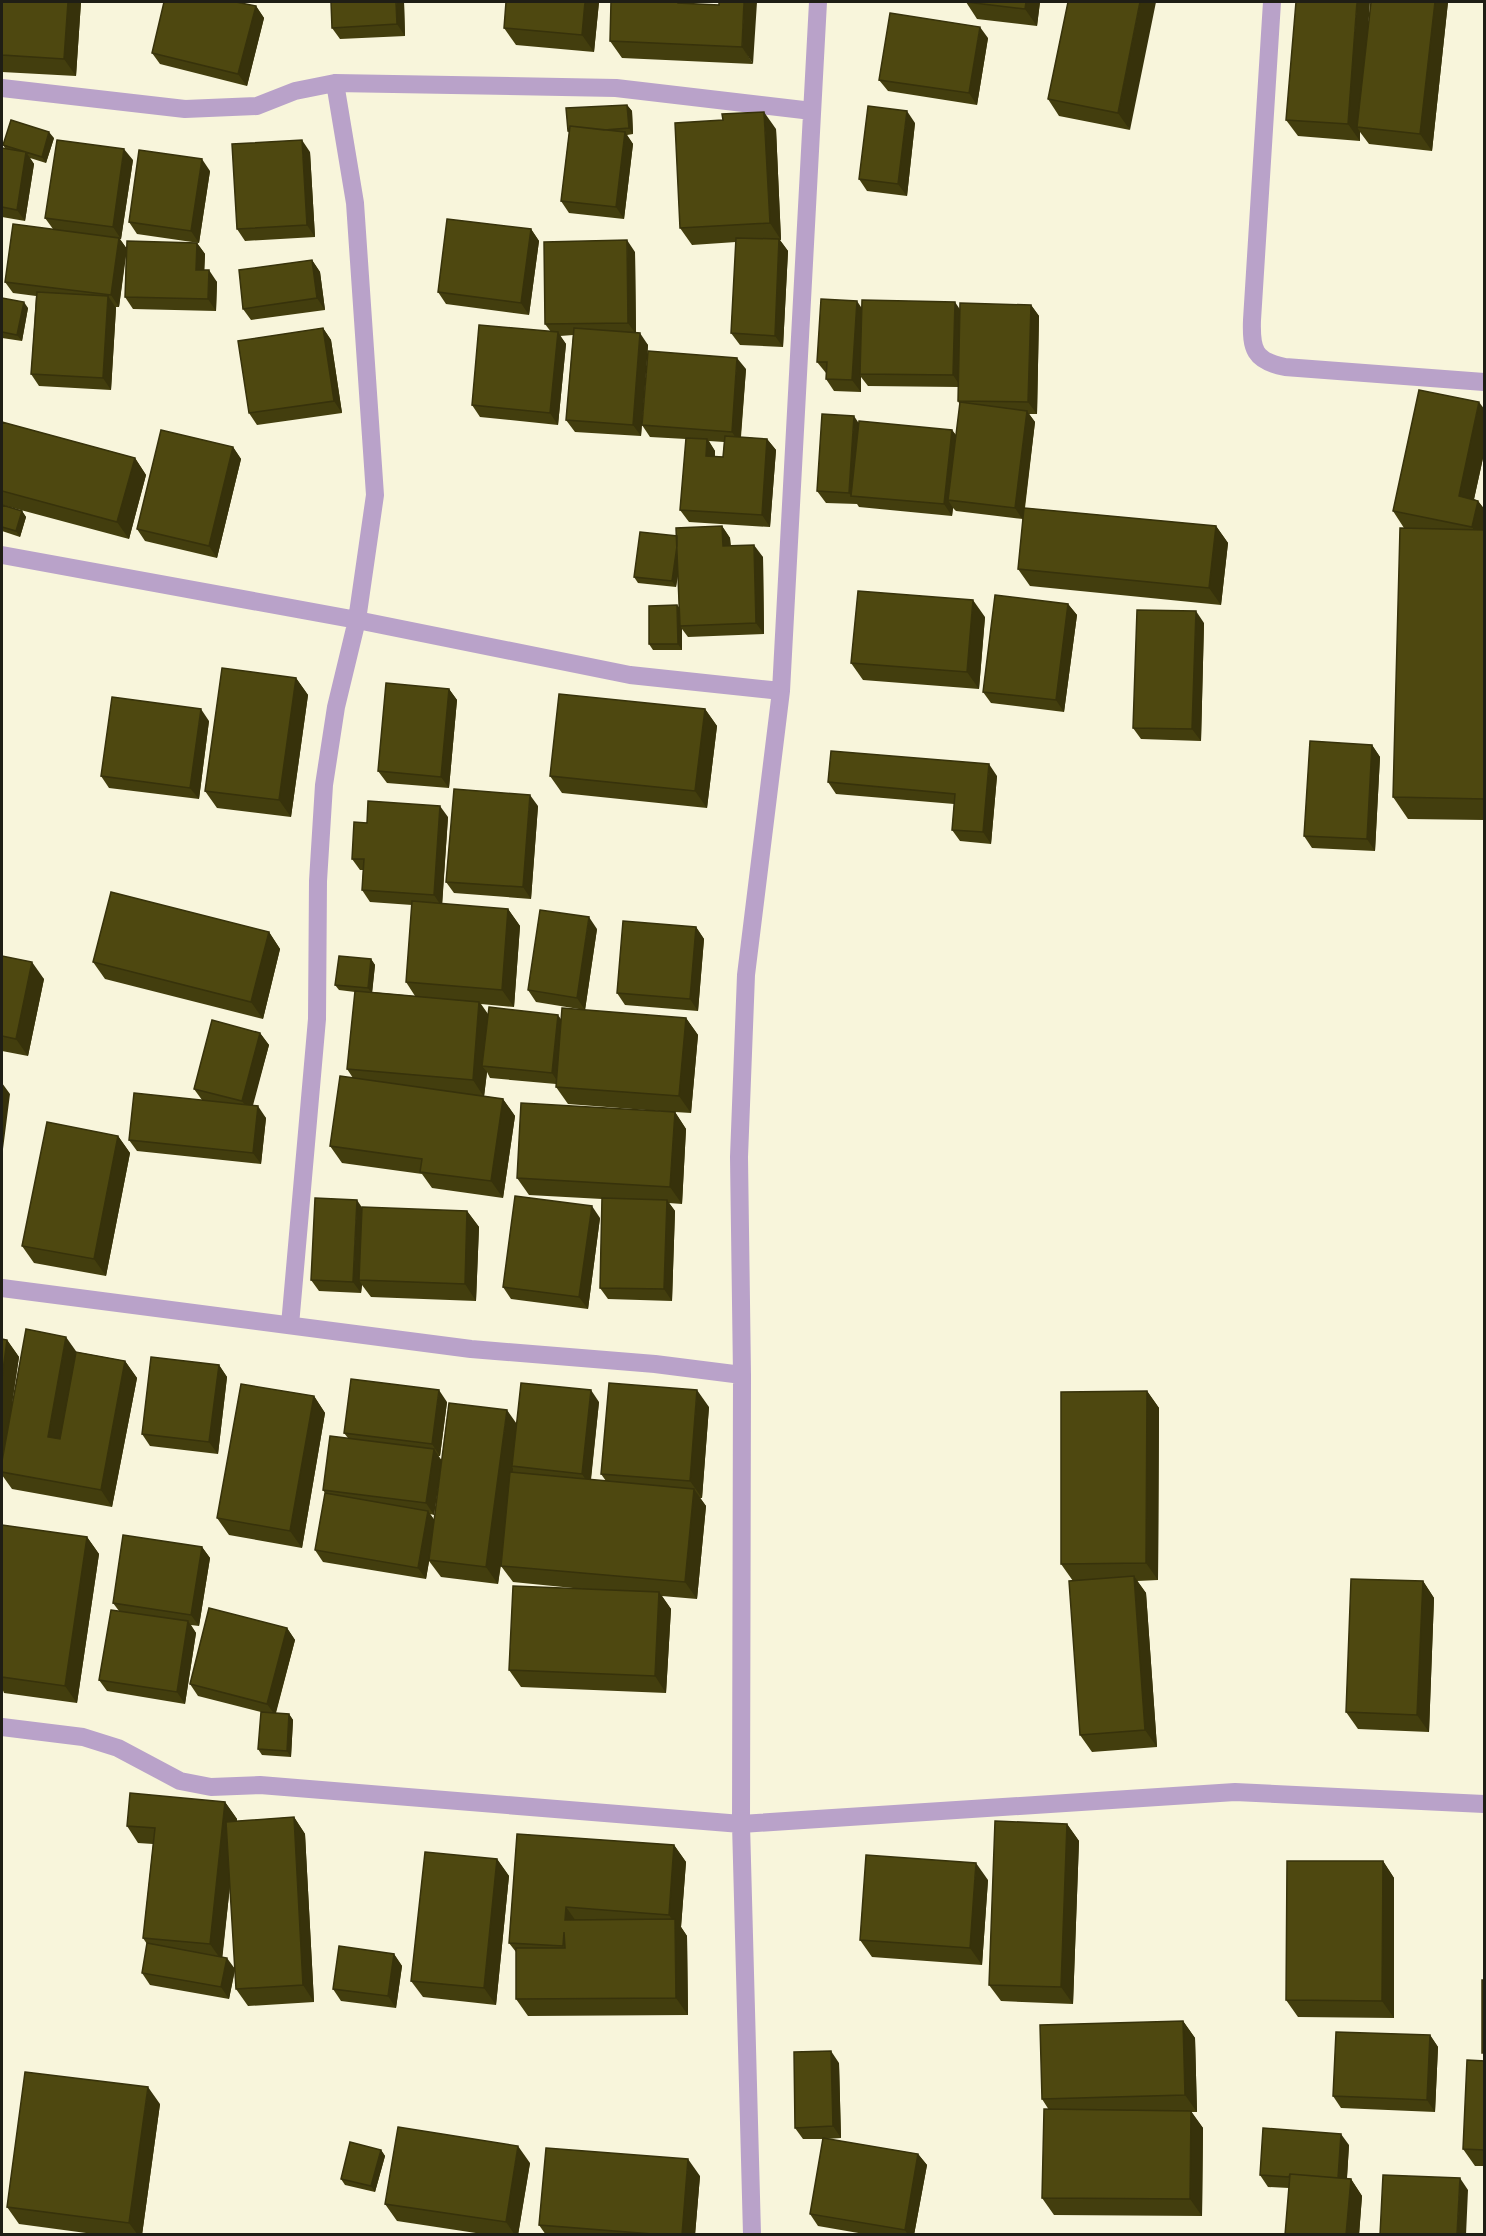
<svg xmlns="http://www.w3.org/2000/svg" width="1486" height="2236" font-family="Overpass,sans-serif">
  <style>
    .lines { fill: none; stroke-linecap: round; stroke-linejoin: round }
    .minor { stroke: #b9a2c9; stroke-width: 18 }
    .wall { fill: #433e0e; fill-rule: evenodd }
    .shaded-wall { fill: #37320b }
    .building { fill: #4e4810; stroke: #37320b; stroke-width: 1.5 }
  </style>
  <rect width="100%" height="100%" fill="#f8f5db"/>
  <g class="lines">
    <path class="minor" d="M1272,2L1252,320C1251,349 1254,361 1285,367L1484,382
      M2,88L185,109L257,106L295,91L335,83L616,88L812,111
      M2,555L357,620L630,675L781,691
      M2,1288L471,1349L655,1364L742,1375
      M290,1325L317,1019L318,881L324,785L336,707L357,620L375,495L355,203L335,83
      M2,1727L83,1737L118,1748L180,1781L211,1787L260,1785L741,1824L1235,1792L1484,1804
      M752,2234L741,1824L742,1375L739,1157L746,975L781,691L818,2"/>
  </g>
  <path class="wall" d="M2,2H81L76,76L2,72Z
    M404,2L405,36L340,39L332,28Z
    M599,2L594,52L516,45L504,28Z
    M611,2H690V4L719,5L753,64L622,58L610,41Z
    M966,2H1040L1037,26L977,19Z
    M1068,2L1130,130L1059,116L1048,99Z
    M1371,2H1448L1432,151L1369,144L1360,132V141L1298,136L1286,120L1369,21Z
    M256,6L264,18L247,86L160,64L152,53Z
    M988,38L977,105L888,91L879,80Z
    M627,105L632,111L633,134L627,135L633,144L624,219L569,213L561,201L569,133L568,131Z
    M915,123L907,196L867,191L859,179Z
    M776,129L781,240H780L788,251L783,347L740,345L731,333L736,242L692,245L680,228Z
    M54,138L46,163L30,158L34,164L25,221L2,217V148H5L3,145Z
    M310,152L315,237L245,241L237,229Z
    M133,160L121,239H120L127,249L197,243L205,254L204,270L217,282L216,311L133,309L125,297L126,252L119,307H116V308L111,390L39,386L31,374L36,296L13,293L5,282L53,229L45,218Z
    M210,171L199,243L137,234L129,222Z
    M531,229L539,241L529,315L446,304L438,292Z
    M635,252L636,333L648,345L641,436L575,432L566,420L573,335L560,336L566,344L558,425L480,417L472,405L551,332L545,324Z
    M312,260L320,272L325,310L251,320L243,309Z
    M2,298L28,308L22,341L2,338Z
    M1031,305L1039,316L1037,414H1029L1035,422L1025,508L1216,526L1228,543L1221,605L1030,586L1018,569L1023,519L956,511L953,508L952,516L859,507L857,504L826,503L817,491L859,423L952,430L956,435L960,405L958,401V387L868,386L861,377V392L834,391L826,379V373L817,362L861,308L960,309Z
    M323,328L331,340L342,413L257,425L249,413Z
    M746,369L741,437L767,439L776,450L770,527L689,522L680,510L686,439L650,437L642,425ZM709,441L724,442L723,457L715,456V451Z
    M1485,410V449L1474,499L1478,501L1485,510V820L1408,819L1393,797L1404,528L1393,511Z
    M2,422L135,458L146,475L129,539L2,505Z
    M233,447L241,459L217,558L145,541L137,529Z
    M2,505L22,511L26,517L20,537L2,531Z
    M722,526L730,538L731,546L763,557L764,634L688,637L682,629V650H653L649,644L677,605L679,607L678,576L676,587L638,583L634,577L677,536Z
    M1068,604L1077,615L1064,712L991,703L983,692Z
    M985,617L979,689L863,680L851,663Z
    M1204,623L1201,741L1141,739L1133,728Z
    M296,678L308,695L291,817L217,808L205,791Z
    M449,689L457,700L449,788L387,783L378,771Z
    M705,709L717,726L707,808L562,793L550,776Z
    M209,721L199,799L109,788L101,776Z
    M1372,745L1380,757L1375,851L1312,848L1304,836Z
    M997,776L991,844L960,841L952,830L954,804L836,794L828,782Z
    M538,806L531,899L454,893L446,882Z
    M448,817L442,904L508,909L520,926L514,1007L481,1004L488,1014L562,1020L686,1018L698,1035L691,1113L675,1112L686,1129L682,1204L669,1203L675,1211L672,1301L608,1299L600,1288L602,1199L529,1195L517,1178L672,1112L568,1104L556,1087V1084L490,1078L487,1072L484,1096L503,1099L515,1116L503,1198L432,1188L422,1174L342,1163L330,1146L353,1078L347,1069L355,992L339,990L335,985L371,959L375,965L372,992L415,996L406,982L412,905L370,902L362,890L363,870H360L352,859L367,823Z
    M696,927L704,939L698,1011L625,1005L617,993Z
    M597,929L585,1010L536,1002L528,990Z
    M269,932L280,949L263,1019L105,979L93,962Z
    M2,956L44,979L28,1056L2,1051Z
    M260,1033L269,1045L252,1106L266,1118L261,1164L137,1151L129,1140L202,1100L194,1089Z
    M118,1136L130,1153L106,1276L34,1263L22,1246Z
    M467,1211L479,1227L476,1301L371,1297L362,1285L361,1293L319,1291L311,1280Z
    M600,1218L588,1309L511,1299L503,1287Z
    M2,1339L7,1340L19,1357L12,1403L77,1352L125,1361L137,1378L112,1507L12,1489L2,1475V1476Z
    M219,1365L227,1377L218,1454L150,1446L142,1434Z
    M1147,1391L1159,1408L1158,1580L1137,1581L1146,1593L1157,1747L1092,1752L1080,1735L1073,1581L1061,1564Z
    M314,1396L325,1413L302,1548L229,1535L217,1518Z
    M447,1402L440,1456H438L442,1461L434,1515L430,1514L434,1520L516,1423L599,1402L591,1480L606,1481L601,1474L709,1407L702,1498H700L706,1506L697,1599L662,1596L671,1609L666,1693L521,1687L509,1670L583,1589L513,1582L501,1566L502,1559L498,1584L441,1577L429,1561L426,1579L323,1562L315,1550L325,1493L323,1490L348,1438L344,1433Z
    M2,1525L87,1537L99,1554L77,1703L4,1693L2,1688Z
    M202,1547L210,1558L199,1626L191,1625L196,1633L185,1704L107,1691L99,1680L119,1611L113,1603Z
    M1423,1581L1434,1598L1429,1732L1358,1729L1346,1712Z
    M287,1628L295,1640L276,1713L289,1714L293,1720L291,1757L262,1755L258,1749L265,1713L198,1696L190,1684Z
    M225,1802L237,1819V1821L294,1817L305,1834L314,2002L248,2006L236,1989L235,1970L229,1999L150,1985L142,1973L147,1944L143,1938L153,1844L138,1843L127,1826ZM230,1886L235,1969L222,1957Z
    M1067,1824L1079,1841L1073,2004L1001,2001L989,1985Z
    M517,1834L674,1845L686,1862L681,1927L687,1936L688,2015L528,2016L516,1999V1952L509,1943Z
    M497,1859L509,1876L496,2005L423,1997L411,1981Z
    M1383,1861L1394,1878V2018L1298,2017L1286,2000Z
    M988,1880L982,1965L872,1957L860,1940Z
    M394,1954L402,1966L396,2008L341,2001L333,1989Z
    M1183,2021L1195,2038L1197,2112H1191L1203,2128L1202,2216L1054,2215L1042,2198L1049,2110L1042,2099Z
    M1430,2035L1438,2047L1435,2112L1341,2108L1333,2096Z
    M1485,2061V2166H1475L1463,2149Z
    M839,2063L841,2138L826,2139L918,2154L927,2165L914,2235H870L818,2226L810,2214L823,2139H803L795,2128Z
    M160,2104L142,2235H101L19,2224L7,2207Z
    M1349,2145L1347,2178L1351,2179L1362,2196L1359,2235H1285L1289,2188L1268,2187L1260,2175Z
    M381,2150L385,2156L375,2192L345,2185L341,2179Z
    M530,2163L518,2235H489L397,2221L385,2204Z
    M700,2176L695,2235H546L539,2225Z"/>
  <path class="shaded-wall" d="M68,2H81L76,76L64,59Z
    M396,2H404L405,36L397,24Z
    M585,2H599L594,52L582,35Z
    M678,2H690V20L678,3Z
    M744,2H757L753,64L742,47Z
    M1026,2H1040L1037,26L1025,9Z
    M1140,2H1156L1130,130L1118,113Z
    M1357,2H1370L1361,128L1357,127L1360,132V141L1348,124Z
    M1435,2H1448L1432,151L1420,134Z
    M256,6L264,18L247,86L238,74Z
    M980,27L988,38L977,105L969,93Z
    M627,105L632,111L633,134L629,128Z
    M907,111L915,123L907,196L898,184Z
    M764,112L776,129L781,240L770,223Z
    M49,132L54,138L46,163L42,157Z
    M625,132L633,144L624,219L616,207Z
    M302,140L310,152L315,237L307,225Z
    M124,149L133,160L121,239L113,227Z
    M26,152L34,164L25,221L17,210Z
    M202,159L210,171L199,243L191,231Z
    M531,229L539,241L529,315L521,303Z
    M119,238L127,249L119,307L111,295Z
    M779,239L788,251L783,347L775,336Z
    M627,240L635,252L636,334L628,323Z
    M197,243L205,254L204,282L196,270Z
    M312,260L320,272L325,310L317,298Z
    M209,270L217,282L216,311L208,299Z
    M108,296L116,308L111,390L103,378Z
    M857,301L865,313L860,374L861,377V392L852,380Z
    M24,302L28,308L22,341L17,335Z
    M955,302L963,314L961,387L953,375Z
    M1031,305L1039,316L1037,414L1028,402Z
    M323,328L331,340L342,413L334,401Z
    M558,332L566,344L558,425L550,413Z
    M640,333L648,345L641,436L633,425Z
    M737,358L746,369L740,444L732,432Z
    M1479,402L1485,410V449L1471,513L1459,496Z
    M1027,411L1035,422L1023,520L1015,508Z
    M854,416L862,428L851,496L857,505L849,493Z
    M952,430L960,441L948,500L953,508L952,516L944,504Z
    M707,439L715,451L714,467L706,456Z
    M767,439L776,450L770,527L762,515Z
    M233,447L241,459L217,558L209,546Z
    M135,458L146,475L129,539L117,522Z
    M1478,501L1485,510L1484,544L1472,527Z
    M22,511L26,517L20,537L16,531Z
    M722,526L730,538L731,558L723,546Z
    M1216,526L1228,543L1221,605L1209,588Z
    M678,536L682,542L676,587L672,581Z
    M754,545L763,557L764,634L756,623Z
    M973,600L985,617L979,689L967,672Z
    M1068,604L1077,615L1064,712L1056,700Z
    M677,605L681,611L680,626L682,629V650L678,644Z
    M1196,611L1204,623L1201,741L1192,729Z
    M296,678L308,695L291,817L279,800Z
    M449,689L457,700L449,788L441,777Z
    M201,709L209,721L199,799L190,788Z
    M705,709L717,726L707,808L695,791Z
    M1372,745L1380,757L1375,851L1367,839Z
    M989,764L997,776L991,844L983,832Z
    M530,795L538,806L531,899L523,887Z
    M440,806L448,817L442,907L434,895Z
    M508,909L520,926L514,1007L502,990Z
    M589,917L597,929L585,1010L577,998Z
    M696,927L704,939L698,1011L690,999Z
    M269,932L280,949L263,1019L251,1002Z
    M371,959L375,965L372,994L368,988Z
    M32,962L44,979L28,1056L16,1039Z
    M479,1002L491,1019L482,1066L487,1072L484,1097L473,1080Z
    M558,1015L566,1026L560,1085L552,1073Z
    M686,1018L698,1035L691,1113L679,1096Z
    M260,1033L269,1045L251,1113L242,1101Z
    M2,1083L10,1094L3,1149L2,1146Z
    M503,1099L515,1116L503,1198L491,1181Z
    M258,1106L266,1118L261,1164L253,1153Z
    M675,1112L686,1129L682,1204L670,1187Z
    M118,1136L130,1153L106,1276L94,1259Z
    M357,1200L365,1212L359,1280L362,1285L361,1293L353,1282Z
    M667,1200L675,1211L672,1301L664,1289Z
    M592,1206L600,1218L588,1309L579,1297Z
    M467,1211L479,1227L476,1301L465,1284Z
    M66,1337L78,1354L60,1454L48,1437Z
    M7,1340L19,1357L2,1472V1378Z
    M125,1361L137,1378L112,1507L101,1490Z
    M219,1365L227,1377L218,1454L209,1442Z
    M439,1390L447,1402L440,1456L432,1444Z
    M591,1390L599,1402L590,1486L582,1474Z
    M697,1390L709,1407L702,1498L690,1481Z
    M1147,1391L1159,1408L1158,1580L1146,1563Z
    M314,1396L325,1413L302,1548L290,1531Z
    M507,1410L519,1427L512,1466L513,1469L498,1584L486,1567Z
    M434,1449L442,1461L434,1515L426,1503Z
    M694,1489L706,1506L697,1599L685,1582Z
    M428,1511L436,1522L426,1579L418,1568Z
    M87,1537L99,1554L77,1703L65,1686Z
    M202,1547L210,1558L199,1626L191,1615Z
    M1134,1576L1146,1593L1157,1747L1145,1730Z
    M1423,1581L1434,1598L1429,1732L1417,1715Z
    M659,1592L671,1609L666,1693L655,1676Z
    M188,1621L196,1633L185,1704L177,1692Z
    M287,1628L295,1640L275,1715L267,1704Z
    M289,1714L293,1720L291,1757L287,1751Z
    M225,1802L237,1819L222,1961L210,1944Z
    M294,1817L305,1834L314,2002L303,1985Z
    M1067,1824L1079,1841L1073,2004L1061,1987Z
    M674,1845L686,1862L681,1927L687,1936L688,2015L676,1998L675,1924L669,1915Z
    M497,1859L509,1876L496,2005L484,1988Z
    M1383,1861L1394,1878V2018L1382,2001Z
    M976,1863L988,1880L982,1965L970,1948Z
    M566,1907L578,1924L565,1920Z
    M394,1954L402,1966L396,2008L388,1996Z
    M227,1958L235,1969L229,1999L221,1987Z
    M1183,2021L1195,2038L1197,2112L1185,2095Z
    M1430,2035L1438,2047L1435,2112L1427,2100Z
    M831,2051L839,2063L841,2138L833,2126Z
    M148,2087L160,2104L142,2235H138L129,2223Z
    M1191,2111L1203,2128L1202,2216L1190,2199Z
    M1341,2134L1349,2145L1346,2192L1337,2181Z
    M518,2146L530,2163L518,2235H515L506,2222Z
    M381,2150L385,2156L375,2192L371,2186Z
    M918,2154L927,2165L914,2235H908L905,2230Z
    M688,2159L700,2176L695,2235H682Z
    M1460,2178L1468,2190L1466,2235H1457Z
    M1351,2179L1362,2196L1359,2235H1346Z"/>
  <path class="building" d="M2,2H68L64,59L2,55Z
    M164,2H236L256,6L238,74L152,53Z
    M331,2H396L397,24L332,28Z
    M506,2H585L582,35L504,28Z
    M611,2H678V3L719,5V2H744L742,47L610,41Z
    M966,2H1026L1025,9Z
    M1068,2H1140L1118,113L1048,99Z
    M1296,2H1357L1348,124L1286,120Z
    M1371,2H1435L1420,134L1357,127Z
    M890,13L980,27L969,93L879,80Z
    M627,105L629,128L604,130L570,126L569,131H568L566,108Z
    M868,106L907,111L898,184L859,179Z
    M764,112L770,223L680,228L675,123L723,120L722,114Z
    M11,120L49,132L42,157L3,145Z
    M570,126L625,132L616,207L561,201Z
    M57,140L124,149L113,227L45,218Z
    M302,140L307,225L237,229L232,144Z
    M2,148L26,152L17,210L2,207Z
    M139,150L202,159L191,231L129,222Z
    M447,219L531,229L521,303L438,292Z
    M13,224L119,238L111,295L5,282Z
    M736,238L779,239L775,336L731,333Z
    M627,240L628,323L545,324L544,242Z
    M127,241L197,243L196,270H209L208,299L125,297Z
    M312,260L317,298L243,309L239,270Z
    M37,292L108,296L103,378L31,374Z
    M2,298L24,302L17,335L2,332Z
    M821,299L857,301L852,380L826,379L827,362H817Z
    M862,300L955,302L953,375L860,374Z
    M960,303L1031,305L1028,402L958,401Z
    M479,325L558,332L550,413L472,405Z
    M323,328L334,401L249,413L238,341Z
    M574,328L640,333L633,425L566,420Z
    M648,351L737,358L732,432L642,425Z
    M1419,390L1479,402L1459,496L1478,501L1472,527L1393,511Z
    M960,402L1027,411L1015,508L948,500Z
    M822,414L854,416L849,493L817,491Z
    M859,421L952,430L944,504L851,496Z
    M2,422L135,458L117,522L2,491Z
    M161,430L233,447L209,546L137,529Z
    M725,436L767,439L762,515L680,510L686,438L707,439L706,456L723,457Z
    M2,505L22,511L16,531L2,527Z
    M1024,508L1216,526L1209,588L1018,569Z
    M722,526L723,546L754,545L756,623L680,626L676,528Z
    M1400,528L1485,530V799L1393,797Z
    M640,532L677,536V546L672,581L634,577Z
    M858,591L973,600L967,672L851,663Z
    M995,595L1068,604L1056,700L983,692Z
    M677,605L678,644H649V606Z
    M1137,610L1196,611L1192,729L1133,728Z
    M222,668L296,678L279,800L205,791Z
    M386,683L449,689L441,777L378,771Z
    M559,694L705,709L695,791L550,776Z
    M112,697L201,709L190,788L101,776Z
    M1310,741L1372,745L1367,839L1304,836Z
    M831,751L989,764L983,832L952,830L955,794L828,782Z
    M454,789L530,795L523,887L446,882Z
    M368,801L440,806L434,895L362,890L364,859H352L354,822L367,823Z
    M111,892L269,932L251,1002L93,962Z
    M412,901L508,909L502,990L406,982Z
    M540,910L589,917L577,998L528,990Z
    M623,921L696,927L690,999L617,993Z
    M2,956L32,962L16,1039L2,1036Z
    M339,956L371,959L368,988L335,985Z
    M355,991L479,1002L473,1080L347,1069Z
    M489,1007L558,1015L552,1073L482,1066Z
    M562,1008L686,1018L679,1096L556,1087Z
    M212,1020L260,1033L242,1101L194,1089Z
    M340,1076L503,1099L491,1181L420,1172L422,1159L330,1146Z
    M134,1093L258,1106L253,1153L129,1140Z
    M521,1103L675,1112L670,1187L517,1178Z
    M47,1122L118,1136L94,1259L22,1246Z
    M515,1196L592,1206L579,1297L503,1287Z
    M315,1198L357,1200L353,1282L311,1280Z
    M602,1198L667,1200L664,1289L600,1288Z
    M362,1207L467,1211L465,1284L359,1280Z
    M26,1329L66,1337L48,1437L60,1439L76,1352L125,1361L101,1490L2,1472V1461Z
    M2,1339L7,1340L2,1378Z
    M151,1357L219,1365L209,1442L142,1434Z
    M351,1379L439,1390L432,1444L344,1433Z
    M521,1383L591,1390L582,1474L512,1466Z
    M609,1383L697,1390L690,1481L601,1474Z
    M241,1384L314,1396L290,1531L217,1518Z
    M1147,1391L1146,1563L1061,1564V1392Z
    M449,1403L507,1410L486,1567L429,1560Z
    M330,1436L434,1449L426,1503L323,1490Z
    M510,1472L694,1489L685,1582L501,1566Z
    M325,1493L428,1511L418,1568L315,1550Z
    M2,1525L87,1537L65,1686L2,1677Z
    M123,1535L202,1547L191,1615L113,1603Z
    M1134,1576L1145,1730L1080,1735L1069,1581Z
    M1351,1579L1423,1581L1417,1715L1346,1712Z
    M513,1586L659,1592L655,1676L509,1670Z
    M209,1608L287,1628L267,1704L190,1684Z
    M111,1610L188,1621L177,1692L99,1680Z
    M261,1712L289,1714L287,1751L258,1749Z
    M130,1793L225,1802L210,1944L143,1938L155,1828L127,1826Z
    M294,1817L303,1985L236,1989L226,1822Z
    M995,1821L1067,1824L1061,1987L989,1985Z
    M517,1834L674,1845L669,1915L566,1907L565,1920L675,1919L676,1998L516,1999V1948H565L564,1932L563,1946L509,1943Z
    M425,1852L497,1859L484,1988L411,1981Z
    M866,1855L976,1863L970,1948L860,1940Z
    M1287,1861H1383L1382,2001L1286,2000Z
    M147,1943L227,1958L221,1987L142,1973Z
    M339,1946L394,1954L388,1996L333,1989Z
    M1482,1980H1485V2053H1482Z
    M1183,2021L1185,2095L1042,2099L1040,2025Z
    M1336,2032L1430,2035L1427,2100L1333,2096Z
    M831,2051L833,2126L795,2128L794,2052Z
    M1467,2060L1485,2061V2150L1463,2149Z
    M25,2072L148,2087L129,2223L7,2207Z
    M1044,2109L1191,2111L1190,2199L1042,2198Z
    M398,2127L518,2146L506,2222L385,2204Z
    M1263,2128L1341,2134L1338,2178L1290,2174L1289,2177L1260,2175Z
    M823,2138L918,2154L905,2230L810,2214Z
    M350,2142L381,2150L371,2186L341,2179Z
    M546,2148L688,2159L682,2235H665L539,2225Z
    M1290,2174L1351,2179L1346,2235H1285Z
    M1383,2175L1460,2178L1457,2235H1380Z"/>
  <rect width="1486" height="2236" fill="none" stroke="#1f1e15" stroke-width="6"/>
</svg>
